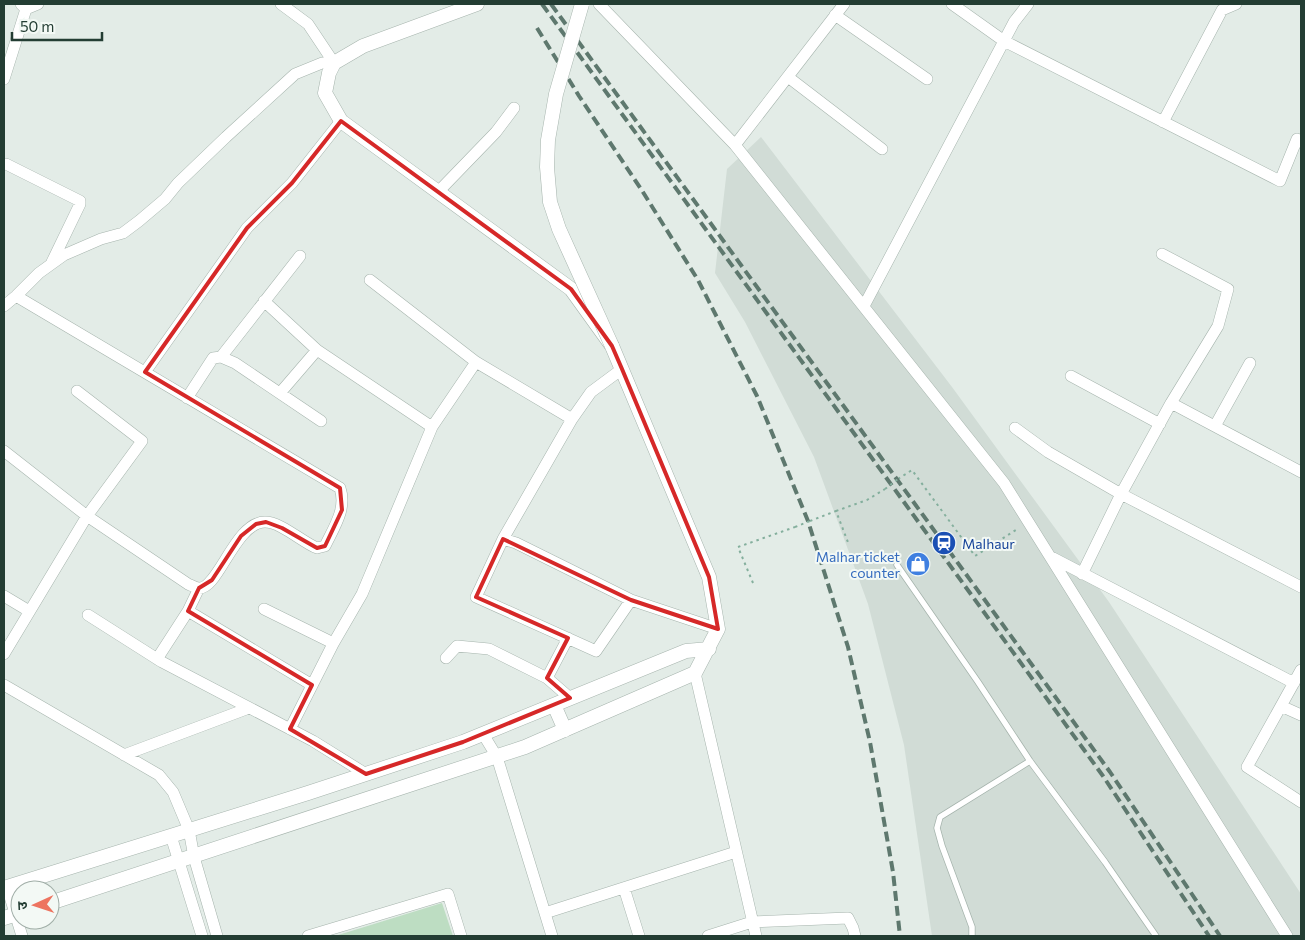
<svg xmlns="http://www.w3.org/2000/svg" width="1305" height="940" font-family="Commissioner,'Noto Sans Devanagari',sans-serif">
  <style>
    .built { fill: #d1dcd6 }
    .green { fill: #bdddc2 }
    .lines { fill: none; stroke-linecap: round; stroke-linejoin: round }
    .service-casing { stroke: #a6b4ad; stroke-width: 7 }
    .minor-casing { stroke: #a6b4ad; stroke-width: 12 }
    .tertiary-casing { stroke: #a6b4ad; stroke-width: 15 }
    .path { stroke: #84af9d; stroke-width: 2; stroke-dasharray: 2.5 4; stroke-linecap: butt }
    .service { stroke: #fff; stroke-width: 5.5 }
    .minor { stroke: #fff; stroke-width: 11 }
    .tertiary { stroke: #fff; stroke-width: 14 }
    .rail { stroke: #5e786e; stroke-width: 4; stroke-dasharray: 10 5; stroke-linecap: butt }
    .tertiary-bridge-casing { stroke: #a6b4ad; stroke-width: 15; stroke-linecap: butt }
    .path-bridge { stroke: #84af9d; stroke-width: 2; stroke-dasharray: 2.5 4; stroke-linecap: butt }
    .tertiary-bridge { stroke: #fff; stroke-width: 14 }
    .marked { fill: none; stroke: #d62828; stroke-width: 4; stroke-linejoin: round }
    .labels { text-anchor: middle; dominant-baseline: central; stroke-width: 4; stroke-linejoin: round; paint-order: stroke }
    .transit-label { font-size: 14px; fill: #164399; stroke: #f3f9f5; text-anchor: start }
    .shop-label { font-size: 14px; fill: #366cbe; stroke: #f3f9f5; text-anchor: end }
  </style>
  <rect width="100%" height="100%" fill="#e3ece7"/>
  <path class="built" d="M761,137L952,387L1109,602L1301,894V936H932L904,745L868,604L814,457L745,322L715,273L727,169Z"/>
  <path class="green" d="M442,903L453,936H335Z"/>
  <g class="lines">
    <g class="service-casing">
      <path id="service" d="M897,565L978,682L1030,761L1105,862L1156,936
        M972,936V927L942,846L937,828L940,817L1030,761"/>
    </g>
    <g class="minor-casing">
      <path id="minor" d="M281,4L308,24L334,63
        M599,4L735,145L1004,483L1287,936
        M952,4L1004,41L1280,181L1297,139L1301,142
        M26,9L38,4
        M835,15L927,79
        M788,77L882,149
        M4,79L26,9L21,4
        M1163,122L1222,10L1236,4
        M735,145L844,4
        M6,164L80,201V204L52,262
        M438,192L496,132L514,108
        M1162,254L1228,289L1218,326L1171,403
        M370,280L476,362L572,419
        M264,301L317,350L432,427
        M4,306L16,296L39,273L64,255L101,239L123,233L139,221L165,199L178,183L226,137L295,74L322,63H334
        M864,306L1014,22L1028,4
        M221,357L300,256
        M622,369L591,392L572,419L503,539L476,597L596,651L631,600
        M145,372L247,228L292,183L341,121
        M1071,376L1160,424
        M280,393L317,350
        M187,398L213,358L221,357L235,363L321,421
        M1215,426L1250,363
        M1015,428L1048,452L1121,494L1171,403L1301,472
        M4,451L87,516L188,584C191,585 195,588 199,588C218,590 235,522 265,522C281,522 302,542 317,548L325,546C334,527 347,509 340,488L16,296
        M503,539L516,543L631,600L718,629
        M1053,558L1294,683
        M1082,574L1121,494L1301,587
        M199,588L188,611L312,685
        M4,596L29,611
        M264,609L333,643
        M88,615L162,662L313,741L366,774
        M4,654L87,516L142,441L77,391
        M446,658L457,646L489,649L547,678L570,698
        M157,659L188,611
        M1301,670L1247,767L1301,802
        M695,673L756,936
        M547,678L568,638
        M4,685L159,775L173,792L189,830L194,857L217,936
        M1281,706L1301,715
        M290,729L333,644L362,594L432,427L476,362
        M483,734L497,757L552,936
        M124,755L249,708
        M171,836L202,936
        M7,887L22,936
        M624,888L639,936
        M545,913L736,852
        M308,936L448,894L461,936
        M708,936L752,922L848,918L853,928L855,936"/>
    </g>
    <g class="tertiary-casing">
      <path id="tertiary" d="M554,705L565,730
        M4,888L308,793L463,742L686,651L709,649
        M50,903L525,747L695,673L718,629L709,577L612,346L571,289L341,121L325,93L329,73L334,63L363,46L477,4
        M4,918L20,913"/>
    </g>
    <path class="path" d="M898,479L912,470L975,556L1019,528
      M836,511L867,500L885,489
      M810,521L836,511L849,545
      M753,583L738,547L795,527"/>
    <use href="#service" class="service"/>
    <use href="#minor" class="minor"/>
    <use href="#tertiary" class="tertiary"/>
    <path class="rail" d="M542,4L1103,776L1209,936
      M551,4L1110,772L1220,936
      M537,28L579,96L641,189L698,280L757,396L808,521L848,647L870,742L893,872L900,936"/>
    <g class="tertiary-bridge-casing">
      <path id="tertiary-bridge" d="M582,4L556,94L548,140L547,167L550,202L559,229L612,346"/>
    </g>
    <path class="path-bridge" d="M885,489L898,479
      M795,527L810,521"/>
    <use href="#tertiary-bridge" class="tertiary-bridge"/>
  </g>
  <path class="marked" d="M341,121L571,289L612,346L622,369L709,577L718,629L631,600L503,539L476,597L568,638L547,678L570,698L463,742L366,774L290,729L312,685L188,611L199,588L212,580L241,536L256,524L266,522L282,528L317,548L325,546L342,510L340,488L145,372L247,228L292,183Z"/>
  <defs>
    <g id="station-disc" transform="scale(1.25)"><circle r="9.5" fill="#1a4fb4" stroke="#f3f9f5"/><path d="M-3-6H3Q5-6 5-4V2Q5 4 3 4L4.5 6H3L1.5 4h-3L-3 6H-4.5L-3 4Q-5 4-5 2V-4Q-5-6-3-6ZM-3.5-4v3h7v-3ZM-3.5 1v1.5H-2V1ZM2 1v1.5H3.5V1Z" fill="#fff"/></g>
    <g id="shop-disc" transform="scale(1.25)"><circle r="9.5" fill="#3f7fe0" stroke="#f3f9f5"/><path d="M-5-2.5h2.3a2.7 3.5 0 0 1 5.4 0H5L5.5 6h-11ZM-1.5-2.5h3a1.5 2.3 0 0 0-3 0Z" fill="#fff"/></g>
  </defs>
  <g fill-rule="evenodd">
    <use href="#station-disc" x="944" y="543"/>
    <use href="#shop-disc" x="918" y="564"/>
  </g>
  <g class="labels">
    <g class="transit-label">
      <text x="962" y="543">Malhaur</text>
    </g>
    <g class="shop-label">
      <text x="900" y="556">Malhar ticket<tspan x="900" dy="16">counter</tspan></text>
    </g>
  </g>
  <rect width="1305" height="940" fill="none" stroke="#233d33" stroke-width="10"/>
  <g transform="translate(35 905) rotate(267)"><circle r="24" fill="#f3f9f5" stroke="#a0aea7"/>
  <path d="M0-4L9 19L0 12L-9 19Z" fill="#ed7460"/>
  <text y="-8" font-size="14" font-weight="bold" text-anchor="middle" fill="#233d33">उ</text>
  </g>
  <path d="M12 32v8h90v-8" fill="none" stroke="#233d33" stroke-width="2.5"/>
  <text x="20" y="32" font-size="15" fill="#233d33" stroke="#f3f9f5" stroke-width="4" paint-order="stroke">50 m</text>
</svg>
